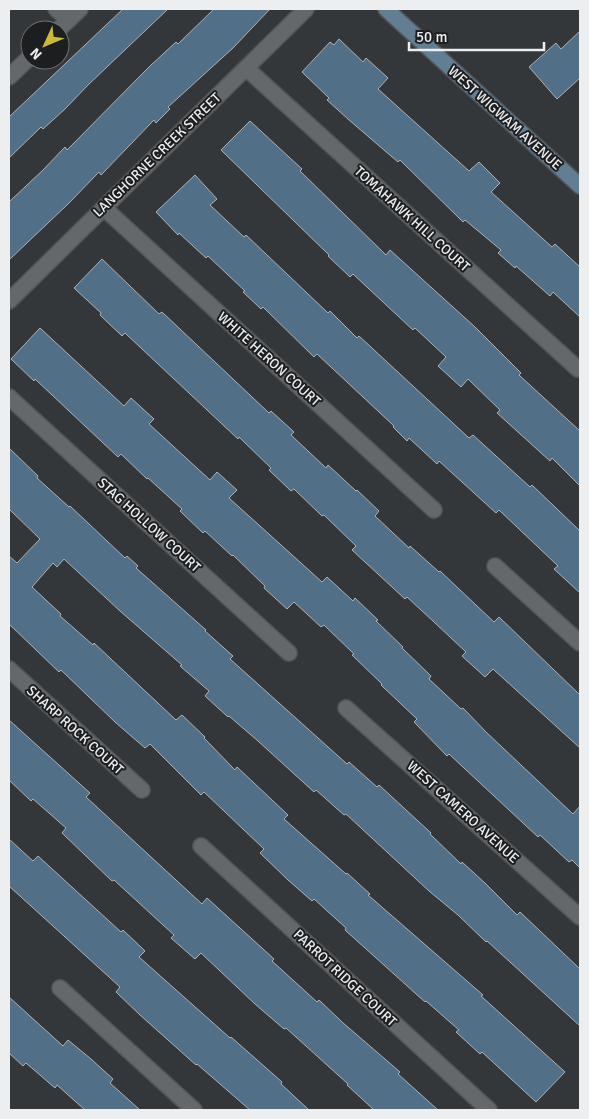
<svg xmlns="http://www.w3.org/2000/svg" width="589" height="1119" font-family="Signika,sans-serif">
  <style>
    .building { fill: #516f87; stroke: #aeb2b5 }
    .lines { fill: none; stroke-linecap: round; stroke-linejoin: round }
    .street-casing { stroke: #525557; stroke-width: 18 }
    .secondary-casing { stroke: #525557; stroke-width: 18 }
    .street { stroke: #64686b; stroke-width: 15 }
    .secondary { stroke: #617e93; stroke-width: 15 }
    .labels { text-anchor: middle; dominant-baseline: central; stroke-width: 4; stroke-linejoin: round; paint-order: stroke }
    .street-label { font-size: 14px; fill: #eceef0; stroke: #1d1e20 }
  </style>
  <rect width="100%" height="100%" fill="#34373a"/>
  <path class="building" d="M123,9H168L88,85L65,109L43,129L41,127L9,158V117Z
    M214,9H270L233,48L168,107L170,109L156,123L154,120L101,175L99,172L68,204L9,260V202L43,170L65,147L67,150L150,66L176,42L178,44Z
    M580,31V78L557,99L529,67L556,43L561,49Z
    M339,39L363,62L366,58L388,78L378,89L469,171L479,162L500,183L491,192L552,247L555,244L580,267V317L553,292L550,296L516,266L515,268L498,253L501,250L465,220L463,222L400,160L398,162L349,120L327,100L329,98L302,72L330,42L334,45Z
    M250,121L302,169L300,171L386,255L390,250L475,327L521,373L519,375L580,431V486L552,458L550,461L497,413L500,410L468,379L461,387L438,366L446,357L415,328L413,330L353,274L350,277L328,256L329,255L221,150Z
    M195,175L217,199L210,205L244,237L246,235L328,313L330,311L357,338L359,336L469,438L473,435L530,487L532,485L580,531V593L554,569L558,566L499,510L496,513L439,461L437,464L409,438L407,441L393,427L394,426L317,354L314,357L263,307L261,309L243,292L245,291L208,256L206,258L179,233L178,235L156,212Z
    M102,259L159,314L162,312L269,413L271,411L294,432L291,435L326,468L328,465L356,491L357,490L379,511L375,516L409,548L410,546L439,572L440,571L494,622L499,617L580,695V748L493,669L485,677L462,656L466,652L434,622L407,597L405,599L352,550L356,546L324,515L322,516L294,489L291,491L269,470L271,468L239,437L238,439L125,333L122,336L100,315L101,313L74,288Z
    M40,328L124,406L131,398L154,419L149,424L210,480L217,472L237,490L229,498L322,582L327,577L353,601L355,598L378,620L376,621L403,647L402,648L431,676L429,679L461,709L463,708L486,732L573,814L580,806V868L572,860L569,862L540,835L538,837L449,754L447,756L414,722L417,719L381,685L382,684L352,655L354,654L324,625L321,627L294,602L287,609L264,588L265,586L233,555L232,556L205,531L203,533L180,511L182,509L148,478L147,479L121,454L118,457L35,379L34,381L11,359Z
    M9,448L38,476L37,478L69,507L70,506L125,558L127,556L138,566L136,568L206,630L205,631L233,656L230,659L347,764L349,762L377,787L379,785L431,833L430,834L461,864L462,862L486,884L517,915L520,912L580,969V1026L487,941L486,942L458,915L429,891L346,814L344,815L316,790L314,792L258,741L229,716L228,717L205,696L209,691L180,666L182,665L120,611L64,559L57,567L53,563L32,587L61,614L60,616L93,645L94,643L176,720L182,715L205,737L204,738L235,770L237,767L288,815L284,819L346,874L347,873L370,894L368,895L483,995L481,996L565,1072L536,1102L482,1052L480,1054L456,1032L459,1030L426,1001L425,1002L345,930L346,928L314,899L312,901L288,880L260,853L264,849L204,792L201,795L150,744L145,748L115,722L61,670L59,672L9,624V556L17,563L40,539L9,509Z
    M9,720L90,793L86,797L202,904L207,898L274,959L272,961L317,1002L319,1000L342,1022L400,1072L398,1074L438,1110H374L347,1085L348,1084L286,1028L284,1029L255,1004L201,953L195,959L171,938L174,935L114,880L112,881L62,833L66,828L33,799L31,801L9,780Z
    M9,839L33,861L38,856L121,932L123,930L145,951L139,957L230,1038L231,1037L282,1082L281,1084L309,1110H250L197,1064L196,1065L140,1015L116,992L120,987L9,886Z
    M9,997L63,1046L68,1040L91,1059L113,1079L110,1083L140,1110H85L57,1085L55,1088L26,1063L23,1066L9,1053Z"/>
  <g class="lines">
    <g class="street-casing">
      <path id="street" d="M56,9L69,20
        M58,30L80,9
        M246,68L578,369
        M9,77L30,57
        M104,208L434,510
        M9,301L306,9
        M9,397L289,653
        M495,566L580,643
        M9,669L142,790
        M346,708L580,917
        M201,846L489,1110
        M60,988L194,1110"/>
    </g>
    <g class="secondary-casing">
      <path id="secondary" d="M386,9L580,186"/>
    </g>
    <use href="#street" class="street"/>
    <use href="#secondary" class="secondary"/>
  </g>
  <g class="labels">
    <g class="street-label">
      <text transform="translate(505 118) rotate(42)">WEST WIGWAM AVENUE</text>
      <text transform="translate(157 155) rotate(-44)">LANGHORNE CREEK STREET</text>
      <text transform="translate(412 219) rotate(42)">TOMAHAWK HILL COURT</text>
      <text transform="translate(269 359) rotate(42)">WHITE HERON COURT</text>
      <text transform="translate(149 525) rotate(42)">STAG HOLLOW COURT</text>
      <text transform="translate(75 730) rotate(42)">SHARP ROCK COURT</text>
      <text transform="translate(463 812) rotate(42)">WEST CAMERO AVENUE</text>
      <text transform="translate(345 978) rotate(43)">PARROT RIDGE COURT</text>
    </g>
  </g>
  <rect width="589" height="1119" fill="none" stroke="#eceef0" stroke-width="20"/>
  <g transform="translate(45 45) rotate(226)"><circle r="24" fill="#1d1e20" stroke="#707173"/>
  <path d="M0-4L9 19L0 12L-9 19Z" fill="#ceb837"/>
  <text y="-8" font-size="14" font-weight="bold" text-anchor="middle" fill="#eceef0">N</text>
  </g>
  <path d="M409 42v8h135v-8" fill="none" stroke="#eceef0" stroke-width="2.5"/>
  <text x="416" y="42" font-size="15" fill="#eceef0" stroke="#1d1e20" stroke-width="4" paint-order="stroke">50 m</text>
</svg>
